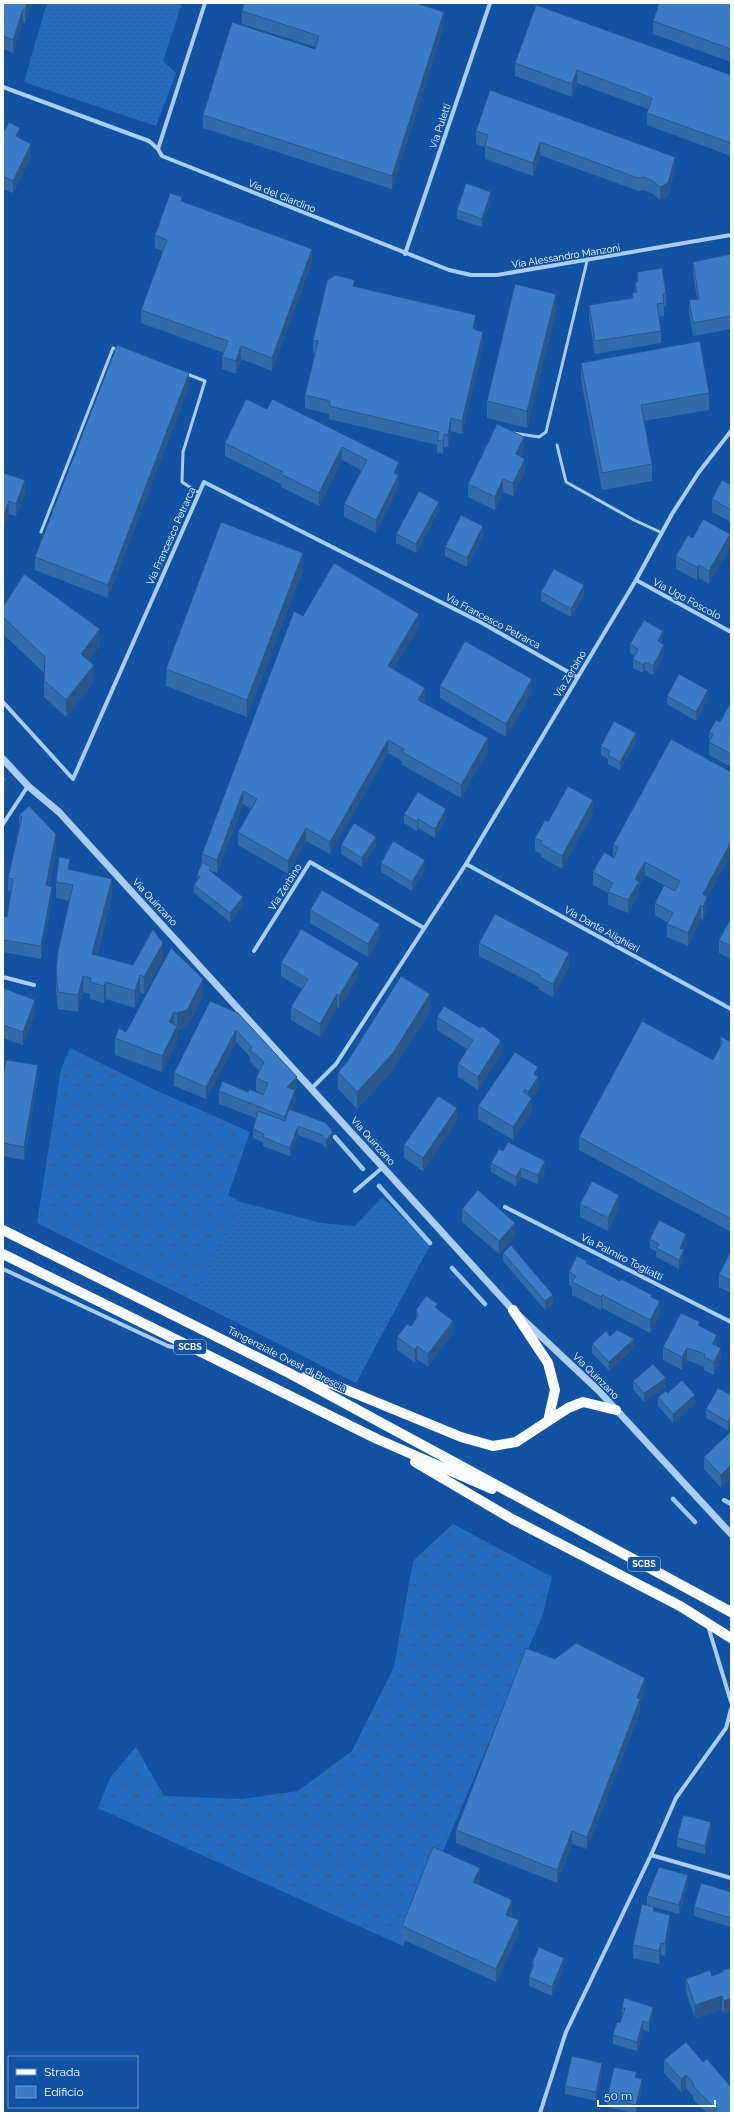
<svg xmlns="http://www.w3.org/2000/svg" width="734" height="2116" font-family="Raleway,sans-serif">
  <style>
    .grass { fill: url(#grass-tufts) }
    .garden { fill: url(#garden-dots) }
    .lines { fill: none; stroke-linecap: round; stroke-linejoin: round }
    .stream { stroke: #9cc8f9; stroke-width: 4.5 }
    .service { stroke: #aacdf5; stroke-width: 3 }
    .minor { stroke: #aacdf5; stroke-width: 4 }
    .tertiary { stroke: #aacdf5; stroke-width: 7 }
    .primary { stroke: #f9fbff; stroke-width: 10 }
    .wall { fill: #326bac }
    .shaded-wall { fill: #29578c }
    .building { fill: #3a7cc8; stroke: #29578c }
    .labels { text-anchor: middle; dominant-baseline: central; stroke-width: 3; stroke-linejoin: round; paint-order: stroke }
    .shield { fill: #1152a2; stroke: #b8cbe3; stroke-width: 1 }
    .shield-label { font-size: 9px; font-weight: bold; fill: #fff }
    .street-label { font-size: 10px; fill: #fff; stroke: #1152a2 }
  </style>
  <defs>
    <pattern id="grass-tufts" width="24" height="20" patternUnits="userSpaceOnUse"><rect width="24" height="20" fill="#236dc0"/><path d="M3 7l-1-3M5 7V3M7 7l1-3M15 17l-1-3M17 17v-4M19 17l1-3" fill="none" stroke="#3c597a"/></pattern>
    <pattern id="garden-dots" width="8" height="8" patternUnits="userSpaceOnUse"><rect width="8" height="8" fill="#236dc0"/><path d="M2 2h.1M6 6h.1" fill="none" stroke="#3c597a" stroke-width="1.8" stroke-linecap="round"/></pattern>
  </defs>
  <rect width="100%" height="100%" fill="#1152a2"/>
  <path class="grass" d="M70,1048L155,1090L250,1132L228,1195L241,1202L192,1300L37,1223L61,1069Z
    M453,1524L552,1577L543,1614L403,1946L98,1808L110,1778L136,1747L164,1796L242,1799L298,1791L352,1751L394,1667L413,1561Z"/>
  <path class="garden" d="M47,3H182L163,61L176,73L156,126L24,82Z
    M382,1197L430,1245L356,1383L192,1300L241,1202L321,1223L355,1226Z"/>
  <g class="lines">
    <path class="stream" d="M335,1137L363,1169
      M379,1186L430,1243
      M452,1268L485,1304
      M673,1499L695,1522
      M724,1500L731,1504"/>
    <path class="service" d="M187,374L205,381L183,452L182,482L199,493
      M513,433L539,437L546,432L587,261
      M557,445L566,482L634,520L660,532
      M41,532L113,348L119,350"/>
    <path class="minor" d="M3,87L149,141L158,149L162,156L449,270L471,275H497L731,235
      M158,149L205,3
      M405,254L490,3
      M636,580L731,632
      M3,702L73,779L204,482L482,623L577,677
      M3,824L28,786
      M466,864L731,1009
      M254,951L310,862L424,928
      M3,977L34,985
      M312,1088L336,1064L466,864L636,580L672,514L699,472L731,431
      M355,1191L383,1167
      M505,1207L731,1322
      M3,1269L168,1346L193,1352
      M708,1626L731,1702
      M651,1855L676,1798L726,1728L731,1709
      M540,2113L566,2032L651,1855L731,1878"/>
    <path class="tertiary" d="M3,759L28,786L59,812L513,1310L599,1391L731,1534"/>
    <path class="primary" d="M3,1230L289,1373L731,1612
      M3,1254L377,1439L492,1489
      M513,1310L548,1363L555,1390L548,1421
      M305,1377L332,1384L461,1437L493,1446L516,1442L568,1408L583,1402L616,1410
      M415,1462L512,1519L680,1606L731,1638"/>
  </g>
  <path class="wall" d="M3,3H32L25,23L23,22L13,53L3,49Z
    M731,3V62L653,34V21Z
    M242,11L444,25L392,189L203,128V115L315,49V47L242,24Z
    M515,63L731,75V156L647,125V113L648,109L577,83L572,97L515,76Z
    M490,90L675,170L668,196L660,200L653,194L644,190L638,191L540,155L533,176L485,159V147L476,144V131Z
    M3,133L20,138L31,157L13,193L3,189Z
    M491,200L482,227L457,219V210Z
    M182,202L312,262L272,371L241,359L236,374L222,369V357L224,353L141,323V310L163,251L155,248V235Z
    M731,254V329L693,336L689,313V300L697,299L693,274V262Z
    M637,272L666,293V306H664V316L659,317L661,331V343L595,354L589,318V305L632,298V293L635,292V282H637Z
    M355,287L476,328L475,330L483,345L462,434L451,431L448,447H444L443,454L437,453V445L329,419V414L305,408V395L315,353H313V340Z
    M556,311L527,428L487,418V401Z
    M581,363L709,393V410L644,421L652,464V481L602,490L581,380Z
    M189,386L108,598L35,570V557Z
    M246,399L399,475L398,477V488L376,533L344,517V504L361,470L342,460L319,506L281,487V484L225,456V443Z
    M524,450L521,457L525,471L513,496L503,492L495,510L468,497V484Z
    M3,473L25,493L16,516L9,514Z
    M731,485V522L712,512V499Z
    M439,510L416,553L396,543V534Z
    M483,535L467,567L445,556V547Z
    M693,538L730,547L709,584L699,578L697,580L676,569V556Z
    M303,570L247,717L166,686V669Z
    M541,592L584,594L571,617L541,601Z
    M3,607L100,645L89,660L94,682L66,717L44,697V673L3,634Z
    M303,616L419,627L393,669L425,701L424,703L488,751L461,798L402,765V761L388,753L330,854L306,841L288,874L238,845V832L251,809L243,804L217,873L211,871V872L243,905L230,922L194,893V885L197,881V875L202,862V854Z
    M663,639L661,643L664,654L653,675L645,670L643,673L633,668V659L635,656L630,653V644Z
    M440,686L532,692L506,737L440,698Z
    M667,696L708,699L696,721L667,704Z
    M731,702V767L709,755V732L720,722Z
    M671,739L707,899V910L703,920L701,918L688,946L667,937V924L668,923L655,915V903L664,885L645,875L639,886V895L628,913L608,905V893L593,885V872L613,857V845Z
    M636,742L620,770L608,764V759L601,755V746Z
    M593,813L562,869L541,857V854L535,851V838L548,822Z
    M404,814L446,818L435,838L418,828L417,831L404,823Z
    M19,815L56,847L49,886L52,899L41,959L3,952V916L7,917L11,892L8,891V878L19,827Z
    M341,845H376L362,867L341,854Z
    M381,863L425,869L412,891L381,872Z
    M70,870L112,896L97,955L133,965L163,959L144,994L140,992L135,1008L106,999L104,1003L90,999V994L83,992L78,1012L58,1009L56,990V973L69,901L56,898V882Z
    M310,910L380,936L368,957L310,923Z
    M731,918V959L719,953V940Z
    M479,943L569,966L553,997L539,990V987L479,956Z
    M281,963L359,976L339,1008L337,1007L320,1037L291,1020V1007L302,989L281,976Z
    M3,988L35,1013L23,1045L3,1038Z
    M203,996L187,1027L177,1030V1043L162,1072L115,1055V1038L126,1032Z
    M210,1001L297,1090L295,1092V1103L292,1110L333,1141L326,1148L322,1144L298,1135L290,1156L263,1146V1142L253,1138V1129L256,1118L219,1104V1091L248,1092L263,1094L256,1091V1078L260,1071L250,1062V1057L236,1042L206,1099L174,1086V1073Z
    M430,1011L393,1070L357,1109L338,1089V1072Z
    M437,1017L501,1054L478,1090L458,1077V1064L467,1049L437,1030Z
    M720,1036L731,1042V1232L579,1150V1137L713,1060L720,1047Z
    M538,1067V1090L532,1098V1111L513,1140L478,1119V1106Z
    M3,1077L38,1078L24,1160L3,1156Z
    M457,1121L423,1171L404,1158V1145Z
    M491,1163L545,1170L538,1184L521,1177L516,1186L491,1172Z
    M580,1204L619,1208L608,1231L580,1217Z
    M462,1209L515,1236L499,1254L462,1222Z
    M650,1239L686,1243L683,1250L684,1259L679,1269L656,1257V1251L650,1248Z
    M503,1253L553,1304L545,1310L503,1261Z
    M731,1253V1293L719,1287V1274Z
    M587,1264L652,1298L660,1314L650,1333L602,1308L601,1310L572,1295V1287L569,1285V1272Z
    M438,1309L453,1333L428,1367L417,1359L415,1363L397,1350V1337L411,1326L416,1319V1310Z
    M700,1326L717,1346L721,1361L714,1375L704,1370V1367L687,1360L682,1370L663,1360V1347Z
    M610,1336L634,1348L609,1371L592,1353V1344Z
    M633,1381L666,1387L644,1402L633,1389Z
    M668,1393L695,1404L673,1423L658,1406V1397Z
    M731,1395V1425L728,1430L706,1418V1409Z
    M731,1431L721,1488L704,1469V1457Z
    M555,1659L645,1691L640,1703V1712L587,1849L572,1844L557,1883L456,1843V1830Z
    M711,1831L705,1854L677,1847V1838Z
    M480,1881L478,1884L512,1913L511,1917L519,1933L496,1982L402,1939V1926Z
    M688,1884L679,1914L647,1905V1896Z
    M731,1892V1927L694,1916V1907Z
    M654,1911L670,1928L665,1956L661,1955L659,1964L633,1958V1945Z
    M532,1963L564,1967L552,1996L529,1986V1977L532,1970Z
    M731,1968L724,2014L722,2009L695,2018L686,1992V1979L712,1976L723,1972V1970Z
    M622,2008L653,2016L649,2032L643,2030L637,2051L613,2044V2035L620,2023L622,2016Z
    M664,2060L703,2062L731,2113H707L693,2099V2096L686,2088L681,2092L664,2073Z
    M602,2071L596,2101L565,2094V2086Z
    M642,2088L636,2113H633L607,2107V2098Z"/>
  <path class="shaded-wall" d="M27,3H32L25,23V10Z
    M23,9V22L13,53V40Z
    M444,12V25L392,189V176Z
    M577,70V83L572,97V84Z
    M20,128V141L16,136Z
    M540,142V155L533,176V163Z
    M31,144V157L13,193V181Z
    M675,157V170L668,196L660,200V187Z
    M491,192V200L482,227V219Z
    M312,249V262L272,371V358Z
    M556,294V311L527,428V411Z
    M476,315V328L473,342V329Z
    M483,332V345L462,434V421Z
    M241,346V359L236,374V361Z
    M189,373V386L108,598V585Z
    M451,418V431L448,447V435Z
    M444,434V447L443,454V441Z
    M524,437V450L516,467V454Z
    M342,447V460L319,506V493Z
    M525,459V471L513,496V483Z
    M399,462L398,488L376,533V520L394,473Z
    M503,479V492L495,510V497Z
    M25,480V493L16,516V504Z
    M9,501V514L3,530V517Z
    M439,502V510L416,553V544Z
    M483,526V535L467,567V558Z
    M730,534V547L709,584V571Z
    M303,553V570L247,717V700Z
    M699,565V578L697,580V567Z
    M584,585V594L571,617V609Z
    M419,614V627L388,679V666Z
    M100,629V645L81,671V654Z
    M663,631V639L658,650V641Z
    M664,645V654L653,675V666Z
    M645,662V670L643,673V665Z
    M94,665V682L66,717V700Z
    M532,679V692L506,737V724Z
    M425,688V701L418,712V700Z
    M708,690V699L696,721V712Z
    M636,733V742L620,770V762Z
    M488,738V751L461,798V785Z
    M388,740V753L330,854V842Z
    M6,779V791L3,799V786Z
    M243,791V804L217,873V860Z
    M593,800V813L562,869V856Z
    M446,809V818L435,838V829Z
    M418,819V828L417,831V822Z
    M306,828V841L288,874V861Z
    M56,834V847L46,898V885Z
    M376,837V845L362,867V858Z
    M731,842V855L707,899V910L703,920V894Z
    M70,859V876L68,869Z
    M425,860V869L412,891V882Z
    M645,862V875L639,886V895L628,913V900L635,879Z
    M112,879V896L92,971V954Z
    M52,887V899L41,959V946Z
    M243,897V905L230,922V913Z
    M701,905V918L688,946V933Z
    M380,924V936L368,957V944Z
    M163,943V959L144,994V977Z
    M569,953V966L553,997V984Z
    M359,963V976L339,1008V996Z
    M140,975V992L135,1008V991Z
    M83,976V992L78,1012V995Z
    M203,979V996L187,1027L177,1030V1013Z
    M106,982V999L104,1003V986Z
    M337,994V1007L320,1037V1024Z
    M430,994V1011L393,1070L357,1109V1092Z
    M35,1000V1013L23,1045V1032Z
    M174,1012V1029L169,1022Z
    M177,1026V1043L162,1072V1056Z
    M236,1030V1042L206,1099V1087Z
    M501,1041V1054L478,1090V1077Z
    M38,1065V1078L24,1160V1147Z
    M538,1067V1090L532,1098V1111L513,1140V1127L528,1104V1092L534,1074Z
    M297,1077V1090L295,1092V1103L285,1130V1117L287,1087Z
    M457,1108V1121L423,1171V1158Z
    M298,1126V1135L290,1156V1148Z
    M333,1132V1141L326,1148V1140Z
    M545,1161V1170L538,1184V1175Z
    M521,1168V1177L516,1186V1177Z
    M619,1195V1208L608,1231V1218Z
    M515,1223V1236L499,1254V1241Z
    M686,1234V1243L680,1257V1248Z
    M684,1250V1259L679,1269V1260Z
    M553,1295V1304L545,1310V1301Z
    M602,1295V1308L601,1310V1297Z
    M660,1301V1314L650,1333V1320Z
    M453,1321V1333L428,1367V1354Z
    M717,1335V1348L712,1344Z
    M634,1339V1348L609,1371V1362Z
    M417,1346V1359L415,1363V1350Z
    M687,1348V1360L682,1370V1357Z
    M721,1348V1361L714,1375V1362Z
    M666,1378V1387L644,1402V1393Z
    M695,1395V1404L673,1423V1414Z
    M731,1416V1425L728,1430V1422Z
    M731,1465V1478L721,1488V1475Z
    M645,1678V1691L640,1703V1712L587,1849V1837Z
    M711,1822V1831L705,1854V1846Z
    M572,1831V1844L557,1883V1870Z
    M480,1868V1881L473,1895V1882Z
    M688,1875V1884L679,1914V1905Z
    M512,1900V1913L506,1928V1915Z
    M670,1915V1928L665,1956V1944Z
    M519,1920V1933L496,1982V1969Z
    M661,1943V1955L659,1964V1951Z
    M564,1958V1967L552,1996V1987Z
    M722,1996V2009L695,2018V2005Z
    M731,1998V2011L724,2014V2001Z
    M653,2007V2016L649,2032V2023Z
    M643,2021V2030L637,2051V2042Z
    M602,2063V2071L596,2101V2092Z
    M686,2075V2088L681,2092V2079Z
    M642,2079V2088L636,2113V2105Z"/>
  <path class="building" d="M3,3H27L25,10L23,9L13,40L3,36Z
    M244,3H416L444,12L392,176L203,115L232,22L315,49L319,36L242,11Z
    M659,3H731V49L653,21Z
    M536,5L731,75V143L647,113L652,98L577,70L572,84L515,63Z
    M490,90L675,157L668,183L660,187L653,181L644,177L638,178L540,142L533,163L485,146L488,135L476,131Z
    M9,122L20,128L16,136L31,144L13,181L3,176V133Z
    M466,183L491,192L482,219L457,210Z
    M170,193L182,197L181,201L312,249L272,358L241,346L236,361L222,357L228,341L141,310L167,240L155,235Z
    M731,254V316L693,323L689,300L699,299L693,262Z
    M662,268L666,293L663,294L664,303L657,304L661,331L595,341L589,305L633,298L632,293L637,292L635,282H638L637,272Z
    M335,275L355,280L353,286L476,315L473,329L483,332L462,421L451,418L448,435L444,434L443,441L437,440L439,432L329,406L330,401L305,395L318,341L313,340L327,281Z
    M515,284L556,294L527,411L487,401Z
    M700,341L709,393L641,405L652,464L602,473L581,363Z
    M117,345L189,373L108,585L35,557Z
    M246,399L267,409L272,399L399,462L394,473L398,476L376,520L344,504L367,460L342,447L319,493L281,474L283,472L225,443Z
    M497,424L524,437L516,454L525,459L513,483L503,479L495,497L468,484Z
    M3,473L25,480L16,504L9,501L3,517Z
    M722,480L731,485V510L712,499Z
    M419,491L439,502L416,544L396,534Z
    M461,515L483,526L467,558L445,547Z
    M703,519L730,534L709,571L699,565L697,567L676,556L688,535L693,538Z
    M221,522L303,553L247,700L166,669Z
    M334,563L419,614L388,666L425,688L418,700L488,738L461,785L402,752L404,749L388,740L330,842L306,828L288,861L238,832L257,799L243,791L217,860L202,854L294,611L303,616Z
    M554,569L584,585L571,609L541,592Z
    M24,574L100,629L81,654L94,665L66,700L44,680L45,657L3,617V607Z
    M644,620L663,631L658,641L664,645L653,666L645,662L643,665L633,659L638,649L630,644Z
    M465,641L532,679L506,724L440,686Z
    M679,674L708,690L696,712L667,696Z
    M731,702V754L709,742L713,734L709,732L716,720L720,722Z
    M614,721L636,733L620,762L608,755L610,751L601,746Z
    M671,739L731,772V842L703,894L707,897L703,907L701,905L688,933L667,924L673,913L655,903L664,885L675,891L680,881L645,862L635,879L639,882L628,900L608,892L613,883L593,872L604,852L614,858L618,847L613,845Z
    M3,776L6,779L3,786Z
    M568,786L593,800L562,856L541,844L542,841L535,838L545,820L548,822Z
    M418,792L446,809L435,829L418,819L417,822L404,814Z
    M29,806L56,834L46,885L52,887L41,946L3,940V916L7,917L13,879L8,878L22,817L19,815Z
    M354,823L376,837L362,858L341,845Z
    M393,841L425,860L412,882L381,863Z
    M59,857L70,859L68,869L112,879L92,954L133,965L153,929L163,943L144,977L140,975L135,991L106,982L104,986L90,982L91,978L83,976L78,995L58,992L56,973L58,951L73,885L56,882Z
    M202,862L211,867L209,870L243,897L230,913L194,885L200,877L197,875Z
    M322,890L380,924L368,944L310,910Z
    M495,914L569,953L553,984L539,977L540,975L479,943Z
    M731,918V946L719,940Z
    M301,929L359,963L339,996L337,994L320,1024L291,1007L308,979L281,963Z
    M171,948L203,979L187,1010L177,1013L174,1012L169,1022L177,1026L162,1056L115,1038L119,1028L126,1032Z
    M401,976L430,994L393,1053L357,1092L338,1072L347,1062Z
    M3,988L35,1000L23,1032L3,1025Z
    M210,1001L238,1013L297,1077L287,1087L295,1090L285,1117L219,1091L222,1081L248,1092L249,1089L263,1095L268,1083L256,1078L264,1062L250,1050L252,1047L236,1030L206,1087L174,1073Z
    M444,1006L480,1028L482,1026L501,1041L478,1077L458,1064L473,1040L437,1017Z
    M642,1021L713,1060L722,1043L720,1036L731,1042V1219L579,1137Z
    M515,1052L538,1067L534,1074L538,1077L528,1092L525,1089L523,1092L532,1098L513,1127L478,1106Z
    M6,1060L38,1065L24,1147L3,1143V1077Z
    M438,1096L457,1108L423,1158L404,1145Z
    M289,1109L326,1123L333,1132L326,1140L322,1135L298,1126L290,1148L263,1137L264,1134L253,1129L258,1111L285,1121Z
    M508,1142L545,1161L538,1175L521,1168L516,1177L491,1163L499,1149L503,1151Z
    M592,1181L619,1195L608,1218L580,1204Z
    M478,1190L515,1223L499,1241L462,1209Z
    M659,1220L686,1234L680,1248L684,1250L679,1260L656,1248L659,1244L650,1239Z
    M511,1245L553,1295L545,1301L503,1253Z
    M730,1253H731V1281L719,1274Z
    M577,1256L587,1261L586,1263L620,1281L621,1279L652,1295L651,1297L660,1301L650,1320L602,1295L601,1297L572,1282L576,1276L569,1272Z
    M426,1296L438,1304L435,1307L453,1321L428,1354L417,1346L415,1350L397,1337L407,1324L411,1326L418,1316L416,1310Z
    M681,1313L700,1322L698,1325L717,1335L712,1344L721,1348L714,1362L704,1357L705,1354L687,1348L682,1357L663,1347Z
    M617,1330L634,1339L609,1362L592,1344L606,1331L610,1336Z
    M653,1364L666,1378L644,1393L633,1381Z
    M682,1380L695,1395L673,1414L658,1397L666,1391L668,1393Z
    M718,1388L731,1395V1416L728,1422L706,1409Z
    M731,1431V1465L721,1475L704,1457Z
    M576,1643L645,1678L637,1698L640,1699L587,1837L572,1831L557,1870L456,1830L526,1648L555,1659Z
    M683,1815L711,1822L705,1846L677,1838Z
    M433,1847L480,1868L473,1882L512,1900L506,1915L519,1920L496,1969L402,1926Z
    M659,1867L688,1875L679,1905L647,1896Z
    M701,1883L731,1892V1918L694,1907Z
    M642,1904L654,1907L653,1911L670,1915L665,1944L661,1943L659,1951L633,1945Z
    M539,1947L564,1958L552,1987L529,1977L534,1964L532,1963Z
    M731,1968V1998L724,2001L722,1996L695,2005L686,1979L710,1970L712,1976L723,1972V1970Z
    M624,1998L653,2007L649,2023L643,2021L637,2042L613,2035L617,2022L620,2023L625,2008H622Z
    M686,2042L703,2062L707,2059L731,2087V2113H713L717,2110L693,2086L694,2084L686,2075L681,2079L664,2060Z
    M572,2056L602,2063L596,2092L565,2086Z
    M614,2067L637,2072L635,2077L642,2079L636,2105L607,2098Z"/>
  <g class="labels">
    <g class="shield">
      <rect x="174" y="1340" width="32" height="14" rx="3"/>
      <rect x="628" y="1557" width="32" height="14" rx="3"/>
    </g>
    <g class="shield-label">
      <text x="190" y="1347">SCBS</text>
      <text x="644" y="1564">SCBS</text>
    </g>
    <g class="street-label">
      <text transform="translate(440 126) rotate(-71)">Via Puletti</text>
      <text transform="translate(282 196) rotate(22)">Via del Giardino</text>
      <text transform="translate(566 256) rotate(-9)">Via Alessandro Manzoni</text>
      <text transform="translate(171 536) rotate(-66)">Via Francesco Petrarca</text>
      <text transform="translate(687 599) rotate(28)">Via Ugo Foscolo</text>
      <text transform="translate(493 621) rotate(28)">Via Francesco Petrarca</text>
      <text transform="translate(570 674) rotate(-59)">Via Zerbino</text>
      <text transform="translate(285 887) rotate(-58)">Via Zerbino</text>
      <text transform="translate(155 902) rotate(47)">Via Quinzano</text>
      <text transform="translate(602 929) rotate(29)">Via Dante Alighieri</text>
      <text transform="translate(373 1141) rotate(48)">Via Quinzano</text>
      <text transform="translate(622 1257) rotate(27)">Via Palmiro Togliatti</text>
      <text transform="translate(287 1359) rotate(27)">Tangenziale Ovest di Brescia</text>
      <text transform="translate(596 1376) rotate(45)">Via Quinzano</text>
    </g>
  </g>
  <rect width="734" height="2116" fill="none" stroke="#ffffff" stroke-width="8"/>
  <rect x="8" y="2056" width="130" height="52" fill="#1152a2" stroke="#7097c7"/>
  <rect x="16" y="2069" width="20" height="6" fill="#f9fbff" stroke="#7097c7"/>
  <text x="44" y="2076" font-size="12" fill="#ffffff">Strada</text>
  <rect x="16" y="2086" width="20" height="12" fill="#3a7cc8" stroke="#7097c7"/>
  <text x="44" y="2096" font-size="12" fill="#ffffff">Edificio</text>
  <path d="M598 2100v6h117v-6" fill="none" stroke="#ffffff" stroke-width="2"/>
  <text x="604" y="2100" font-size="12" fill="#ffffff" stroke="#1152a2" stroke-width="3" paint-order="stroke">50 m</text>
</svg>
